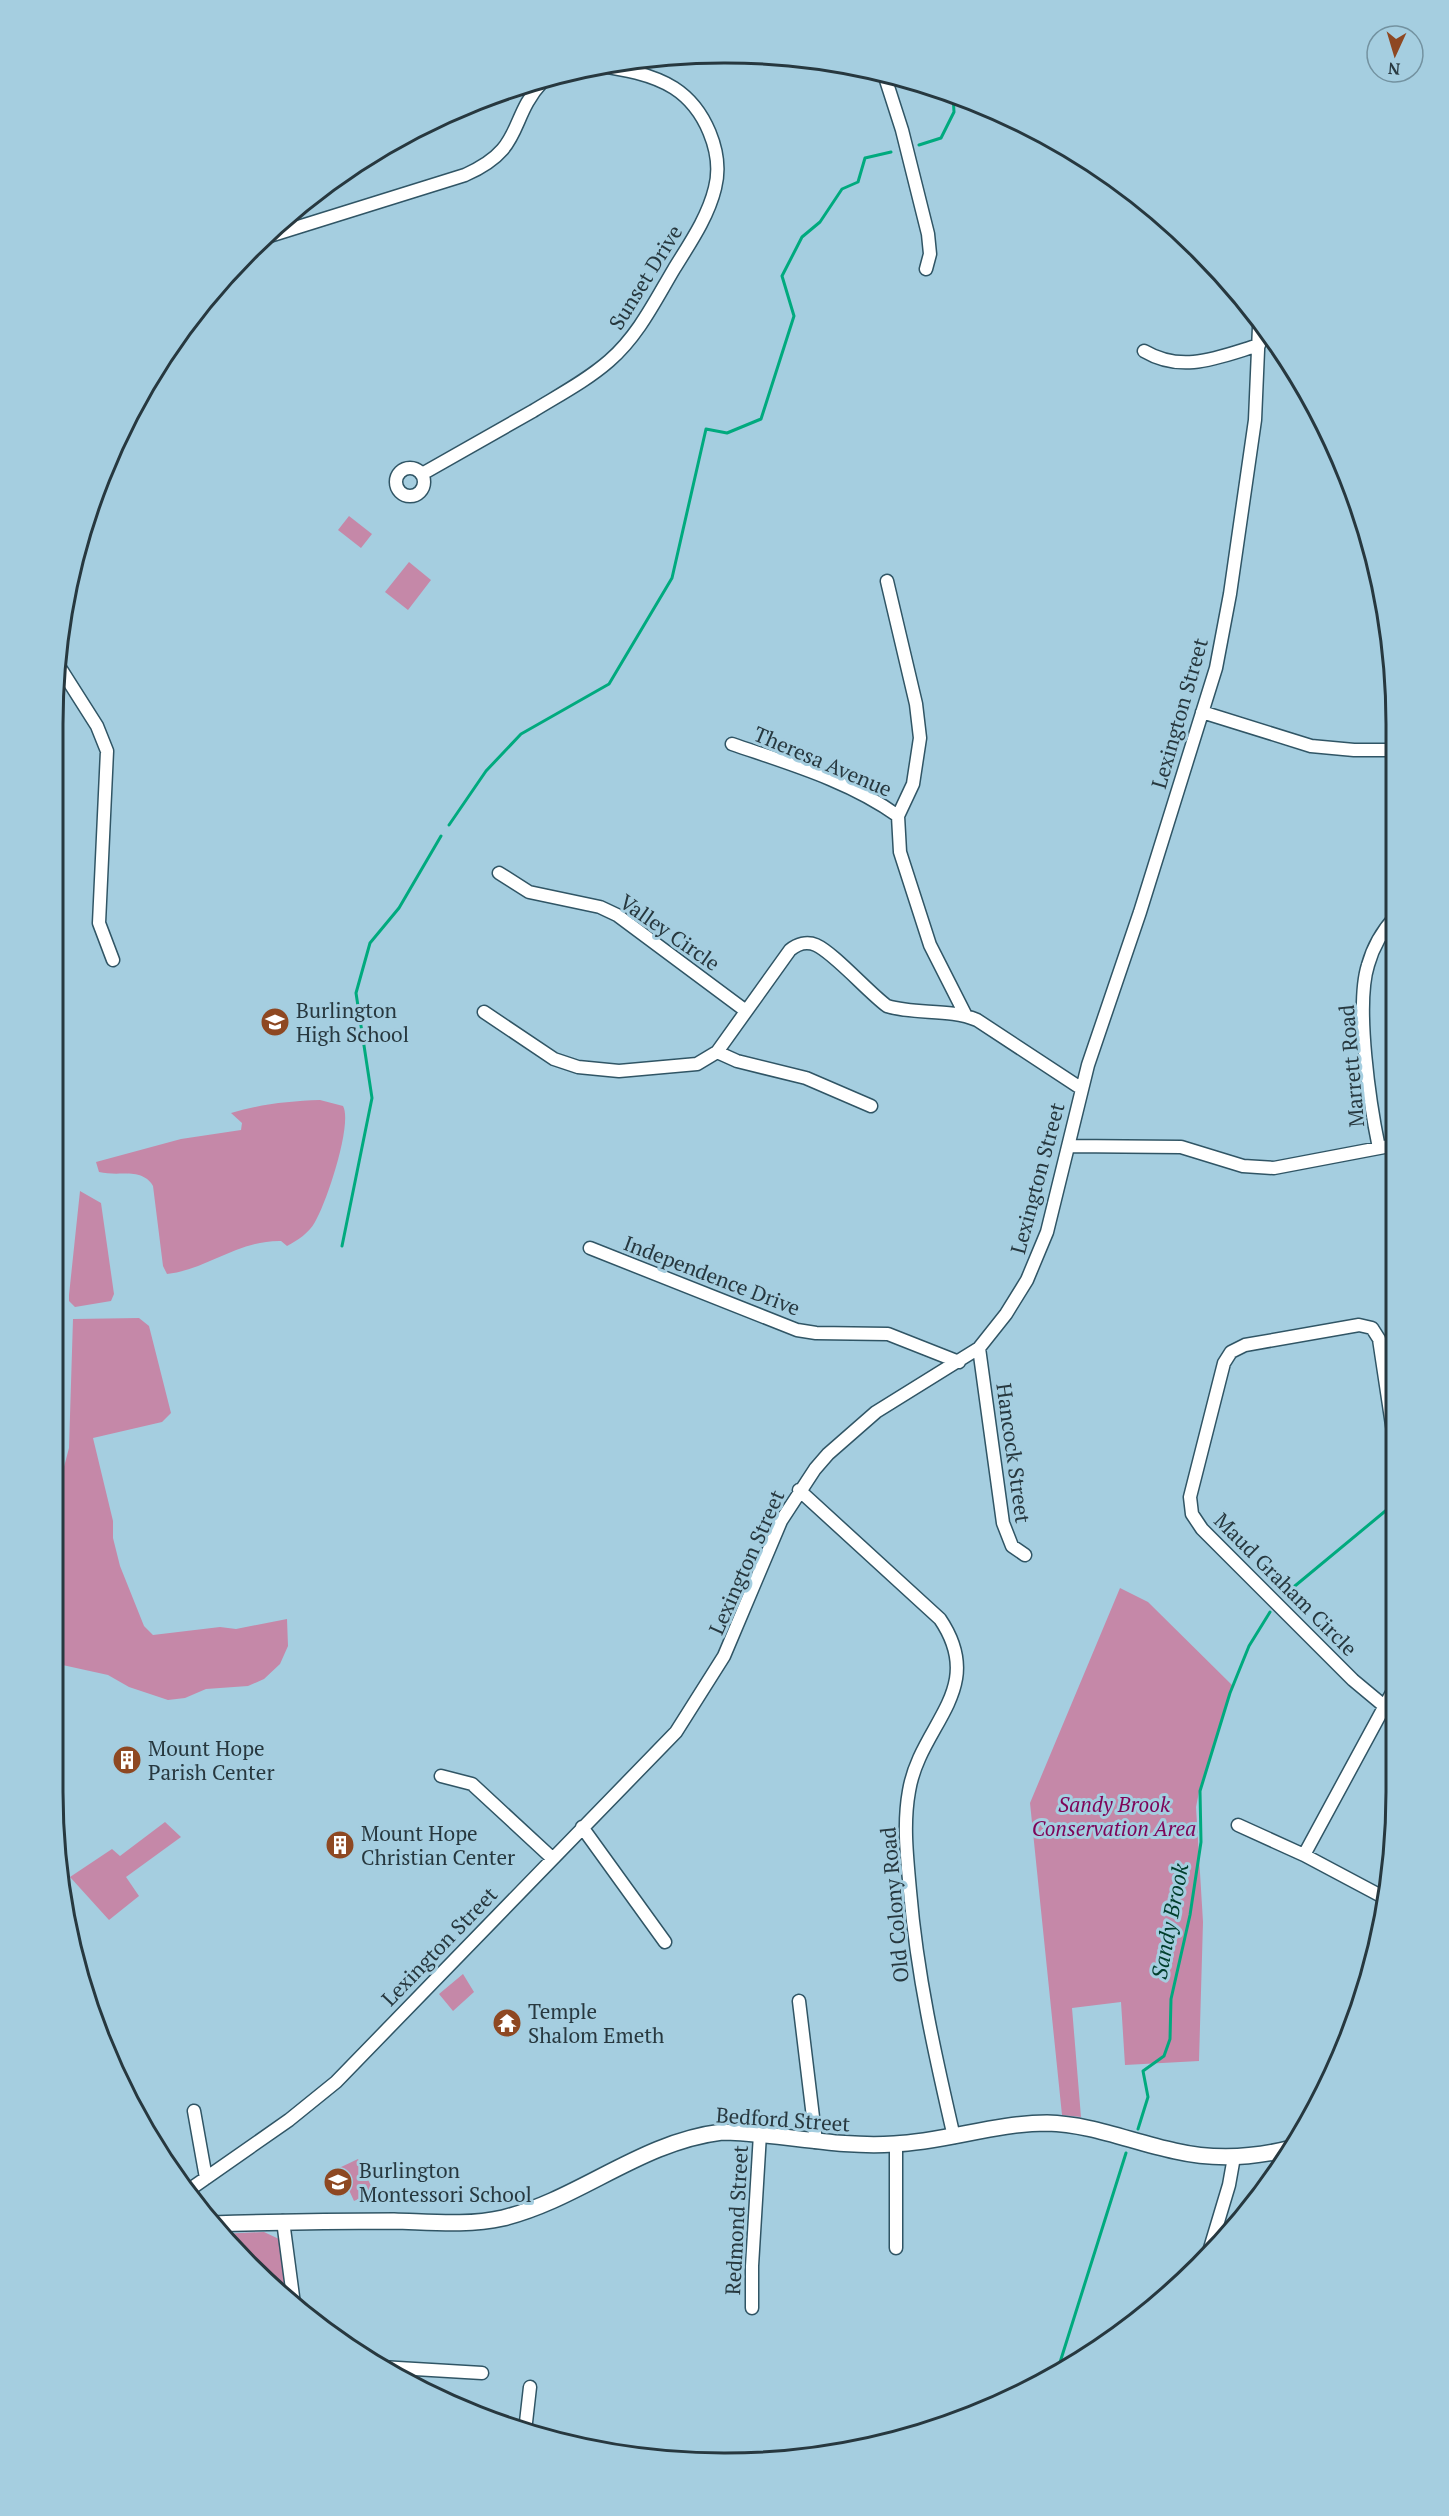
<svg xmlns="http://www.w3.org/2000/svg" width="1449" height="2516" font-family="'PT Serif',serif">
  <style>
    .green { fill: #c588a8 }
    .lines { fill: none; stroke-linecap: round; stroke-linejoin: round }
    .stream { stroke: #00aa7e; stroke-width: 3 }
    .minor-casing { stroke: #305565; stroke-width: 15 }
    .major-casing { stroke: #305565; stroke-width: 18 }
    .minor { stroke: #fff; stroke-width: 12 }
    .major { stroke: #fff; stroke-width: 15 }
    .labels { text-anchor: middle; dominant-baseline: central; stroke-width: 6; stroke-linejoin: round; paint-order: stroke }
    .street-label { font-size: 21px; fill: #27383f; stroke: #a5cee0 }
    .poi-label { font-size: 21px; fill: #27383f; stroke: #a5cee0; text-anchor: start }
    .park-label { font-size: 21px; font-style: italic; fill: #7e0458; stroke: #a5cee0 }
    .water-label { font-size: 22px; font-style: italic; fill: #013e2c; stroke: #a5cee0 }
    .rim { fill: none; stroke: #27383f; stroke-width: 3 }
  </style>
  <rect width="100%" height="100%" fill="#a5cee0"/>
  <path class="green" d="M349,516L372,534L361,548L338,530Z
    M409,562L431,580L408,610L385,592Z
    M320,1100L343,1106C353,1124 326,1204 315,1222C309,1233 298,1240 287,1246L281,1241C238,1240 206,1270 167,1274L163,1266L153,1186C142,1167 118,1177 99,1172L96,1162L181,1139L241,1130L242,1123L231,1113C261,1104 289,1101 320,1100Z
    M80,1191L101,1203L114,1294L111,1301L75,1307L69,1301V1295Z
    M139,1318L149,1326L171,1413L162,1422L93,1438L113,1521V1538L120,1566L144,1626L153,1635L220,1627L236,1629L287,1619L288,1646L280,1664L264,1679L248,1686L206,1689L185,1698L168,1700L129,1687L108,1675L58,1664L57,1493L69,1448L73,1319Z
    M1120,1588L1148,1602L1233,1686L1200,1787L1196,1807L1203,1922L1199,2061L1125,2065L1121,2002L1072,2008L1081,2117L1062,2115L1030,1803Z
    M165,1822L181,1837L126,1877L139,1896L109,1920L70,1877L112,1849L120,1856Z
    M463,1974L474,1992L453,2011L439,1994Z
    M358,2159L374,2192L354,2201L339,2168Z
    M264,2232L279,2239L289,2299L250,2267L220,2234Z"/>
  <g class="lines">
    <path class="stream" d="M919,145L941,138L954,112L953,95
      M449,825L486,771L521,734L609,684L672,578L706,429L727,433L761,419L794,316L782,276L802,237L820,222L842,189L858,182L865,158L891,152
      M342,1246L372,1098L356,993L370,943L399,908L441,836
      M1284,1595L1395,1503
      M1138,2129L1148,2097L1143,2071L1164,2056L1170,2039L1171,1999L1190,1915L1201,1842L1200,1791L1230,1693L1249,1646L1270,1612
      M1056,2375L1126,2153"/>
    <g class="minor-casing">
      <path id="minor" d="M884,74L902,130L928,234L930,254L926,269
        M263,238L465,175C526,148 507,120 543,81
        M1144,351C1183,374 1219,357 1259,345
        M396 482a14 14 0 1 1 28 0a14 14 0 1 1-28 0Z
        M422,474C459,453 496,432 533,411C559,395 586,381 609,361C638,336 655,301 674,269C690,243 708,217 715,188C724,153 705,108 674,88C652,74 622,69 596,65
        M887,581L916,704L920,738L913,784L898,816L900,852L930,945L966,1016
        M57,663L97,726L107,751L99,923L113,960
        M1202,712L1311,746L1354,750H1395
        M732,744C787,763 850,781 898,816
        M499,873L529,892L600,907L617,915L746,1011
        M484,1012L554,1059L578,1067L619,1071L697,1064L717,1052L790,950C797,944 807,941 816,945C834,953 868,992 887,1006C916,1015 949,1008 977,1020L1082,1089
        M717,1052L737,1061L806,1078L871,1106
        M1068,1146L1181,1147L1243,1166L1274,1168L1395,1145
        M1379,1148C1370,1105 1355,1006 1368,965C1373,947 1383,930 1395,917
        M590,1248L797,1330L816,1333L888,1334L959,1362
        M979,1348L1003,1523L1012,1546L1025,1555
        M799,1490L940,1619C988,1690 920,1724 909,1791C903,1824 907,1857 910,1891C917,1975 935,2055 954,2137
        M1383,1705L1353,1680L1202,1529L1192,1514L1190,1497L1224,1363L1231,1352L1245,1345L1359,1325L1372,1328L1379,1339L1395,1445
        M441,1776L472,1784L552,1858
        M1238,1825L1304,1855L1383,1897
        M582,1827L665,1942
        M1304,1855L1395,1687
        M799,2001L816,2142
        M194,2111L206,2178
        M896,2144V2248
        M186,2192L289,2120L336,2082L676,1732L724,1656L781,1521L815,1469L828,1454L876,1412L979,1348L1006,1314L1027,1280L1047,1232L1088,1065L1140,912L1216,668L1230,594L1255,420L1259,327
        M283,2221L294,2304
        M1208,2255L1229,2185L1234,2157
        M752,2308V2266L760,2134
        M381,2367L482,2373
        M525,2431L530,2387"/>
    </g>
    <g class="major-casing">
      <path id="major" d="M212,2224C272,2222 333,2221 394,2221C430,2222 468,2226 503,2218C580,2199 640,2142 722,2132C780,2133 836,2148 894,2144C945,2142 995,2123 1047,2123C1091,2124 1132,2142 1175,2151C1214,2160 1253,2158 1292,2148"/>
    </g>
    <use href="#minor" class="minor"/>
    <use href="#major" class="major"/>
  </g>
  <defs>
    <g id="school-disc" transform="scale(1.5)"><circle r="9.5" fill="#8e4822" stroke="#a5cee0"/><path d="M0-5L7-2L0 1L-7-2ZM-4 1L0 2.5L4 1V4Q0 6-4 4Z" fill="#fff"/></g>
    <g id="building-disc" transform="scale(1.5)"><circle r="9.5" fill="#8e4822" stroke="#a5cee0"/><path d="M-4-6H4V6H1V3H-1V6H-4ZM-2.5-4.3h1.7v1.8h-1.7ZM.8-4.3h1.7v1.8H.8ZM-2.5-1h1.7V.8h-1.7ZM.8-1h1.7V.8H.8Z" fill="#fff"/></g>
    <g id="temple-disc" transform="scale(1.5)"><circle r="9.5" fill="#8e4822" stroke="#a5cee0"/><path d="M0-6L5-2H3V0L6.5 2.5H4V6H1.5V3h-3V6H-4V2.5H-6.5L-3 0V-2H-5Z" fill="#fff"/></g>
  </defs>
  <g fill-rule="evenodd">
    <use href="#school-disc" x="275" y="1022"/>
    <use href="#building-disc" x="127" y="1760"/>
    <use href="#building-disc" x="340" y="1845"/>
    <use href="#temple-disc" x="507" y="2023"/>
    <use href="#school-disc" x="338" y="2182"/>
  </g>
  <g class="labels">
    <g class="street-label">
      <text transform="translate(645 277) rotate(-58)">Sunset Drive</text>
      <text transform="translate(1179 713) rotate(-74)">Lexington Street</text>
      <text transform="translate(823 761) rotate(23)">Theresa Avenue</text>
      <text transform="translate(670 932) rotate(35)">Valley Circle</text>
      <text transform="translate(1351 1066) rotate(-95)">Marrett Road</text>
      <text transform="translate(1037 1178) rotate(-75)">Lexington Street</text>
      <text transform="translate(712 1275) rotate(21)">Independence Drive</text>
      <text transform="translate(1014 1453) rotate(82)">Hancock Street</text>
      <text transform="translate(746 1562) rotate(-66)">Lexington Street</text>
      <text transform="translate(1286 1584) rotate(45)">Maud Graham Circle</text>
      <text transform="translate(894 1905) rotate(-95)">Old Colony Road</text>
      <text transform="translate(439 1946) rotate(-46)">Lexington Street</text>
      <text transform="translate(783 2119) rotate(4)">Bedford Street</text>
      <text transform="translate(736 2220) rotate(-87)">Redmond Street</text>
    </g>
    <g class="poi-label">
      <text x="296" y="1010">Burlington<tspan x="296" dy="24">High School</tspan></text>
      <text x="148" y="1748">Mount Hope<tspan x="148" dy="24">Parish Center</tspan></text>
      <text x="361" y="1833">Mount Hope<tspan x="361" dy="24">Christian Center</tspan></text>
      <text x="528" y="2011">Temple<tspan x="528" dy="24">Shalom Emeth</tspan></text>
      <text x="359" y="2170">Burlington<tspan x="359" dy="24">Montessori School</tspan></text>
    </g>
    <g class="park-label">
      <text x="1114" y="1804">Sandy Brook<tspan x="1114" dy="24">Conservation Area</tspan></text>
    </g>
    <g class="water-label">
      <text transform="translate(1169 1921) rotate(-79)">Sandy Brook</text>
    </g>
  </g>
  <path d="M0 0H1449V2516H0ZM724 63H725A661 661 0 0 1 1386 724V1792A661 661 0 0 1 725 2453H724A661 661 0 0 1 63 1792V724A661 661 0 0 1 724 63Z" fill="#a5cee0" fill-rule="evenodd"/>
  <path class="rim" d="M724 63H725A661 661 0 0 1 1386 724V1792A661 661 0 0 1 725 2453H724A661 661 0 0 1 63 1792V724A661 661 0 0 1 724 63Z"/>
  <g transform="translate(1395 54) rotate(184)"><circle r="28" fill="#a5cee0" stroke="#7392a0" stroke-width="1.5"/>
  <path d="M0-4.5L10 22L0 15L-10 22Z" fill="#8e4822"/>
  <text y="-9" font-size="16" font-weight="bold" text-anchor="middle" fill="#27383f">N</text>
  </g>
</svg>
